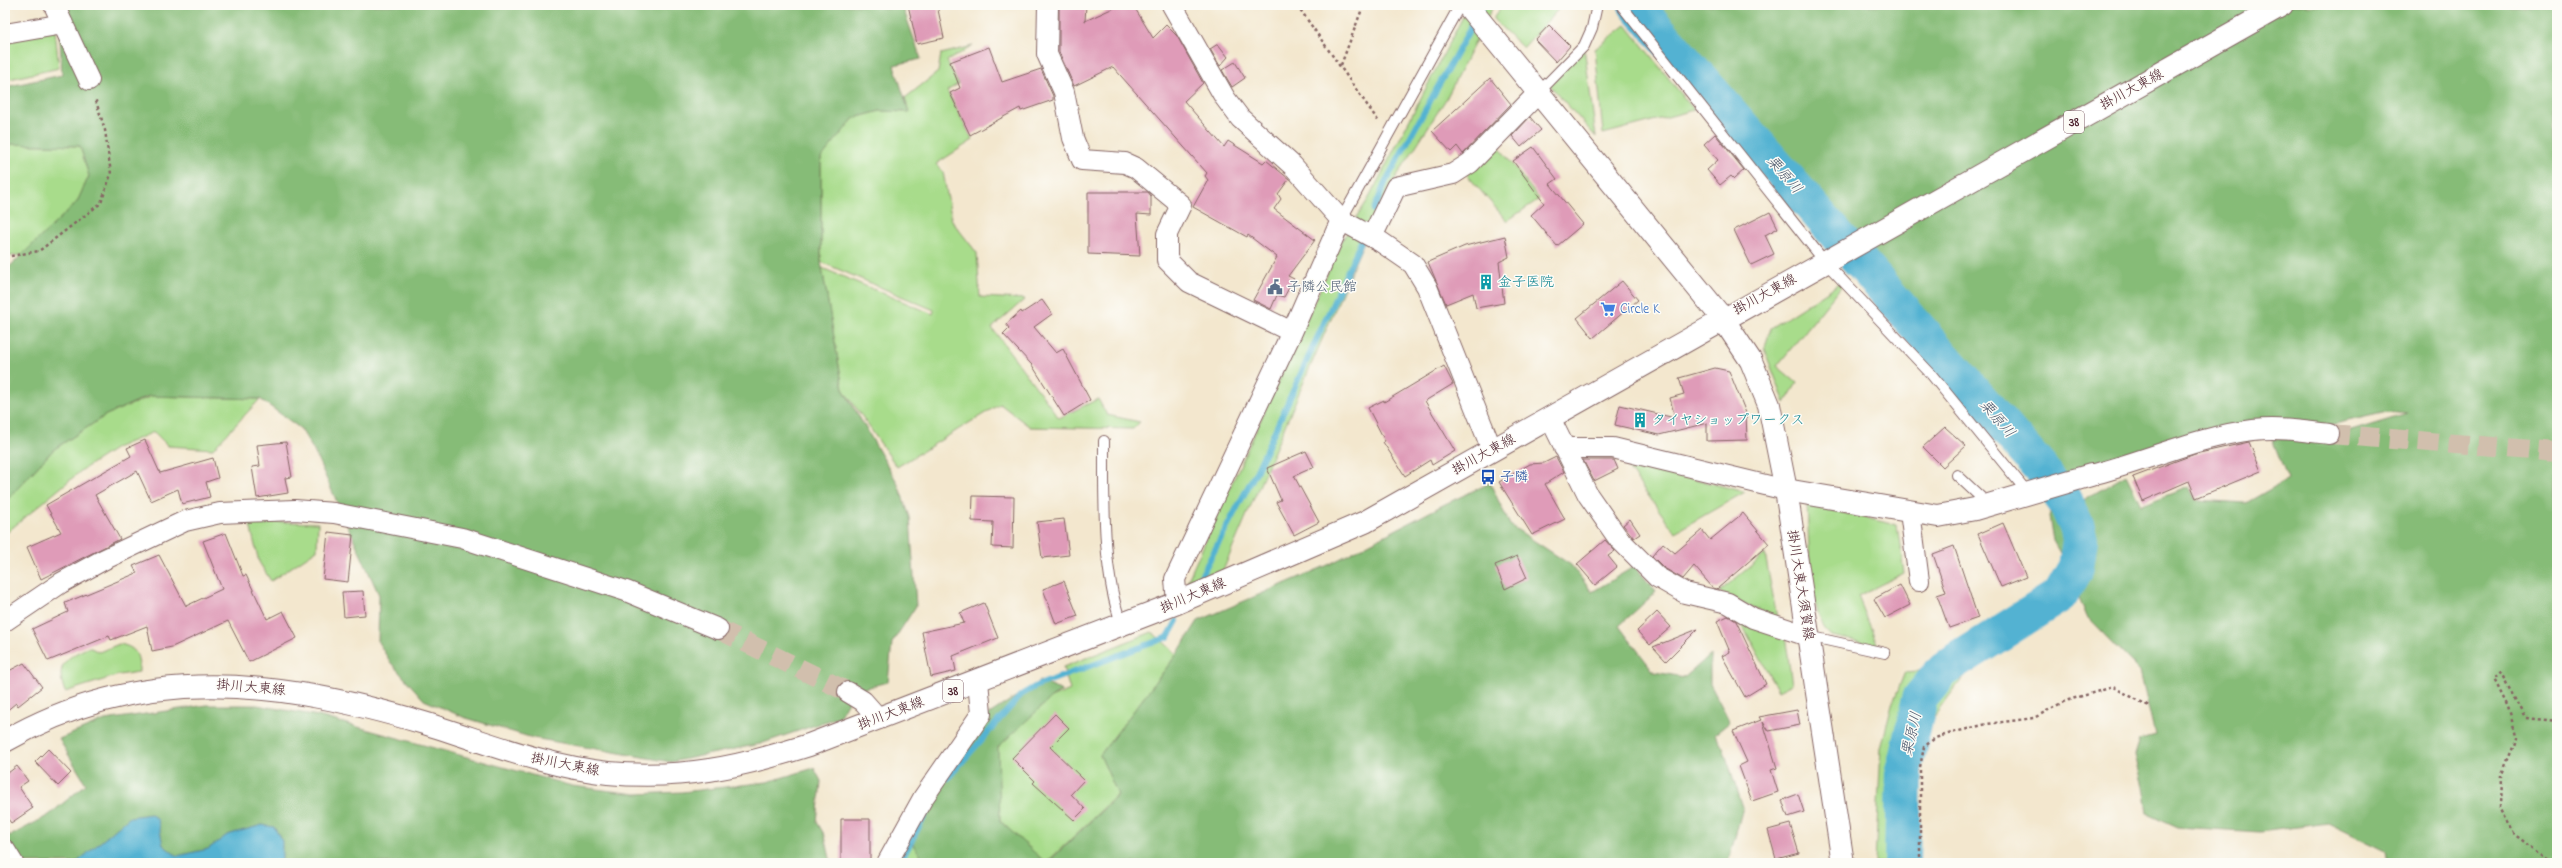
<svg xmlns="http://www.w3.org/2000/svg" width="2562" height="868" font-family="'Indie Flower','Klee One',sans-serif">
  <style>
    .green { fill: #a8dc8b; stroke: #797e5b }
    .forest { fill: #86bc77; stroke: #686e51 }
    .water { fill: #53b2d2; stroke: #4e687e }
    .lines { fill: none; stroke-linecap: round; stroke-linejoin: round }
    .stream { stroke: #53b2d2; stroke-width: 6 }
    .river { stroke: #53b2d2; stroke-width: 36 }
    .building { fill: #df9bb8 }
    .minor-tunnel { stroke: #d1bfad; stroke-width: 20; stroke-dasharray: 20 10; stroke-linecap: butt }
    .service-casing { stroke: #856564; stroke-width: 12 }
    .minor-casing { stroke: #856564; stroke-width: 22 }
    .tertiary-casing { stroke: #856564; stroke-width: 24 }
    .secondary-casing { stroke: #856564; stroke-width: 24 }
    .primary-casing { stroke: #856564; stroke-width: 24 }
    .path { stroke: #856564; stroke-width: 2.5; stroke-dasharray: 3 3; stroke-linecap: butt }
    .service { stroke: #fff; stroke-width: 10 }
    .minor { stroke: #fff; stroke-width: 20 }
    .tertiary { stroke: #fff; stroke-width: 22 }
    .secondary { stroke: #fff; stroke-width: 22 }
    .primary { stroke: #fff; stroke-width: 22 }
    .labels { text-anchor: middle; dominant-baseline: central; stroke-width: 3; stroke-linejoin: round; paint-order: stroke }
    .shield { fill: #fdfcf7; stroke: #806168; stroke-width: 1 }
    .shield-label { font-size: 13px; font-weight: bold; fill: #4a1f2b }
    .street-label { font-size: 14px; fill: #4a1f2b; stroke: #fdfcf7 }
    .culture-label { font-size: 14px; fill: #0d838f; stroke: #fdfcf7; text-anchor: start }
    .service-label { font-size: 14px; fill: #4e5e75; stroke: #fdfcf7; text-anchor: start }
    .shop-label { font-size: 14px; fill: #366cbe; stroke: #fdfcf7; text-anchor: start }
    .transit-label { font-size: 14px; fill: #164399; stroke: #fdfcf7; text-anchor: start }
    .water-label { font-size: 15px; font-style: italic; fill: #4e5a6e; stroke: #fdfcf7 }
  </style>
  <rect width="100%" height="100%" fill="#fdfcf7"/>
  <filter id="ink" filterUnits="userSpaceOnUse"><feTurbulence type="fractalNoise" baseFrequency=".025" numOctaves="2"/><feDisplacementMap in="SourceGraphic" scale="8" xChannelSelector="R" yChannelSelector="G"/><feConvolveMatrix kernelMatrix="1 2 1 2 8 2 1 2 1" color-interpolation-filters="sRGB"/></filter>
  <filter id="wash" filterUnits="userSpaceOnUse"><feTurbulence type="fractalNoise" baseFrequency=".012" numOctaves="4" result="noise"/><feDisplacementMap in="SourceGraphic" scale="16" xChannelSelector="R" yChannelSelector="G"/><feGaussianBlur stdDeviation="0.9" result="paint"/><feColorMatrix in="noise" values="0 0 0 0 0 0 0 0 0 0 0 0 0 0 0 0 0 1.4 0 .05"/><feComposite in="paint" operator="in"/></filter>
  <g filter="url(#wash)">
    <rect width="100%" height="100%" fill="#f3e7ce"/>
    <path class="green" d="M1469,5H1494L1446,99L1393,182L1368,232L1222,573L1187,582L1343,239L1369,198Z
      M1502,5H1562L1523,48L1493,19Z
      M1626,25L1694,110L1603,134L1595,49Z
      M55,30L59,68L5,80V38Z
      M973,46L947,61L958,84L947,91L973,140L936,164L943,172L952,221L977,253L980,297L1025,299L992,328L1059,418L1098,399L1107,415L1140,422L1133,429L1030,427L1000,404L897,467L843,389L822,268L933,314L934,310L821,262V157L854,118L880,111L909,112L905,98L938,72L941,54Z
      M1584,46L1596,137L1546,81Z
      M1496,143L1539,199L1507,221L1467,175Z
      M5,144L80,146L89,176L77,202L26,254L5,257Z
      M1843,281L1845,282L1777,366L1797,383L1785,403L1764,349L1771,328Z
      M152,396L260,399L213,449L168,446L154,432L116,448L82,470L5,534V502L53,450L106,415Z
      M1625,464L1656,469L1745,492L1675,532Z
      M1807,505L1897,525L1904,573L1858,596L1878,646L1831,636C1808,618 1809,535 1807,505Z
      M249,521L318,523L317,550L271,581L259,562Z
      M1765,554L1777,618L1719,592Z
      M1739,619L1785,635L1792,684L1778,691Z
      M1152,632L1177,654L1100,755L1118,794L1046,863L1000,821L994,749L1051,698L1070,690L1063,667Z
      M119,644C137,647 139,655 139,672L119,675L65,692C55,666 64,658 89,647L99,652Z
      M1971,667L1927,726L1918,751L1917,863H1875L1881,748L1892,705L1905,672Z
      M913,845L927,863H883L892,854Z"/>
    <path class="forest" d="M58,5H872L889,9L892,5H902L921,59L894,65L909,112L880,111L854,118L821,158V262L843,389L897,482L910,517L916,606L892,643L888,682L854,691L839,717L760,744L671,762L533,738L463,717L424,700L391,663L378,642L379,595L314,451L301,429L260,399L149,396L106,415L53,450L5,502V271L77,202L89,176L80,146L5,144V87L62,75Z
      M1651,5H2557V863H2388L2386,851L2328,823L2260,832L2178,827L2147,813L2143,786L2135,756L2140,740L2155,736L2140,671L2087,617L2064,560L2053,541L2049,516L2052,508L2066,503L2080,502L2126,475L2141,505L2189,487L2196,500L2246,503L2288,479L2272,439L2328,438L2407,414L2387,412L2326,426L2270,427L2061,478L1959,368L1881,270L1815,204L1760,135L1725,83L1673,32Z
      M1490,483L1510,525L1571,565L1592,592L1635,566L1656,592L1619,626L1654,672L1685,677L1710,655V684L1730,722L1715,734L1723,748L1743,807L1728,863H1047L1118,795L1100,755L1177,654L1198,621L1328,565L1445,504Z
      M1040,681L1062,691L1051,698L998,747L1000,821L1046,863H927L913,845L918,804L986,716Z
      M207,705H257L318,716L572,786L636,794L682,792L767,782L814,768L821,781L817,822L825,836L831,863H5V829L10,836L49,815L86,784L59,739L105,720Z"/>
    <path class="water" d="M151,814L158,820L163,845L177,856L208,849L227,835L262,825L274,827L282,841V863H76L130,817Z"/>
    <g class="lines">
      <path class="stream" d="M1374,210L1386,181L1483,5
        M1201,576L1257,470L1364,235
        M948,778L1021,695L1036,686L1168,637L1177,621
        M900,863L925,815"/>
      <path class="river" d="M1636,5L2042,470L2066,503L2077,527L2080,540L2076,567L2060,595L1944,669L1920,698L1904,768L1902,863"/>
    </g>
    <g id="blocks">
      <path class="building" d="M908,5H937L944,38L917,44Z
        M1059,5H1086L1085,21L1120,5H1133L1153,38L1166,25L1177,36L1203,83L1184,101L1224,147L1228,141L1263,163L1266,160L1289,179L1278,194L1281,199L1274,209L1315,240L1288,276L1294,279L1284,297L1277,295L1271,309L1253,300L1277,257L1248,235L1247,237L1193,207L1208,180L1205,176L1207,173L1113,67L1074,86L1059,52Z
        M1549,25L1570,46L1556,62L1535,40Z
        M1218,44L1228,57L1220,66L1210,49Z
        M989,47L1002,82L1041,69L1053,96V100L1021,111L1020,108L970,135L950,93L960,88L950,62Z
        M1235,62L1245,78L1232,87L1222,70Z
        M1490,78L1511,104L1463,154L1457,146L1451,152L1432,131Z
        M1530,117L1541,130L1521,147L1512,136Z
        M1715,134L1744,170L1734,179L1731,176L1720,185L1707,170L1718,160L1704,144Z
        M1533,147L1557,179L1550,184L1583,224L1557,246L1531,215L1544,203L1513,161Z
        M1088,192H1148L1151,196V215L1137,214L1140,256L1088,254Z
        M1770,212L1778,228L1765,235L1774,254L1751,265L1734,230Z
        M1505,236L1509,257L1499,262L1504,303L1476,308L1473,293L1446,304L1428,262L1465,246Z
        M1622,281L1638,300L1593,338L1577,318Z
        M1042,300L1052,314L1034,327L1056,353L1063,349L1090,400L1064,416L1032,365L1003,334L1009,328L1006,324L1021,311L1022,313Z
        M1444,366L1453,384L1425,401L1455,451L1432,465L1430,460L1405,476L1383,442L1385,441L1368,408L1384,400V402Z
        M1715,368L1729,371L1746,413L1747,440L1707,441V423L1659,435L1615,425L1620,405L1675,418L1670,398L1684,394L1679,378Z
        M1945,427L1966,446L1943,467L1923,447Z
        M145,440L160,473L213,458L218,478L206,482L210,497L182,504L178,489L151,501L137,471L95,495L120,539L41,579L27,547L61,532L46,505L131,456L127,448Z
        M286,442L292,477L285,478L288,493L257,498L252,467L260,466L257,445Z
        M2249,442L2261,471L2196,498L2189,481L2143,501L2133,477L2195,454Z
        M1306,451L1314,467L1294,476L1319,522L1294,535L1276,502L1281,500L1267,468Z
        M1556,457L1564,472L1545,484L1565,519L1532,535L1499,482L1530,464L1544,463Z
        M1583,460H1614L1618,469L1594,481Z
        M973,496L1014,497L1013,548L992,547L993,522L972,521Z
        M1743,513L1769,544L1717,589L1713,588L1694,566L1683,579L1664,568L1652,556L1663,543L1675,553L1702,530L1710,540Z
        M1064,519L1069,555L1042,558L1037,522Z
        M1630,519L1640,534L1634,538L1623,525Z
        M2003,523L2026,577L2001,587L1978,534Z
        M328,532L353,535L348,582L323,579Z
        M226,533L243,576L246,575L267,619L283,611L297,638L249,662L228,621L172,647L152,651L147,626L111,640L109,636L48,661L32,629L68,612L65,603L137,573L133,566L159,555L186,606L222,589L203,541Z
        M1605,540L1615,551L1608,556L1617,567L1595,585L1577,564Z
        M1954,546L1978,618L1949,628L1937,595L1946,592L1933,554Z
        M1517,556L1527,578L1505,589L1495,565Z
        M1064,581L1078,616L1056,624L1043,589Z
        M1900,585L1910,605L1885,618L1874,599Z
        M363,591L365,615L344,617L342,592Z
        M984,603L998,638L953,656L956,671L931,677L922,632L964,623L960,613Z
        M1657,612L1671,627L1650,645L1637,631Z
        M1728,616L1736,621L1766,684L1745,697L1722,656L1730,652L1717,621Z
        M1698,629L1666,661L1653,647Z
        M24,663L42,687L18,706L16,703L5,712V673Z
        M1797,710L1800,725L1769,731L1763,722L1777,768L1771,770L1778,792L1752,801L1739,766L1747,762L1733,731L1761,720L1759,717Z
        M1055,714L1069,728L1050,747L1084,780L1071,794L1085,809L1074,820L1033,783L1035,781L1012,758Z
        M48,749L71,773L58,786L35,762Z
        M17,766L28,781L19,787L33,808L11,823L5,815V768L8,773Z
        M1798,794L1804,812L1788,817L1782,800Z
        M841,819H870V863H841Z
        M1790,824L1799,853L1776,859L1768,830Z"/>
    </g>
  </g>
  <g filter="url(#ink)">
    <use href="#blocks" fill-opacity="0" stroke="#856564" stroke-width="1"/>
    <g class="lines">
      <path class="minor-tunnel" d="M2329,434L2557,452
        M718,629L848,692"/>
      <g class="service-casing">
        <path id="service" d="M1621,5L1825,262L1931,374L2028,493
          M1539,92L1584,46L1592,28L1597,5
          M1341,220L1460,5
          M1104,441C1104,496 1102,574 1122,625
          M1957,475L1989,505
          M1808,636L1885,653"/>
      </g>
      <g class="minor-casing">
        <path id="minor" d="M54,5L89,80
          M1048,5L1047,54L1064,92L1073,138L1082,160L1125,163L1136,168L1181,205L1167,234V260L1189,282L1292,332
          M1172,5L1225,98L1240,118L1293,166L1341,220L1381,242L1413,264L1427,287L1492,450
          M5,34L63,24
          M1372,237L1396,187L1453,174L1470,163L1539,92
          M1550,418L1588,495L1618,538L1657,577L1685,593L1728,603L1753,618L1808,636
          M1564,448H1613L1786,490
          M2091,475C2143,462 2200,436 2253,430C2278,427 2304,431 2329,434
          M1910,512L1919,581
          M1177,603L1175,579L1292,332L1341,220
          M5,621L61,583L103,560L185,521L220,513L295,510L334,513L462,538L626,591L718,629
          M848,692L863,701L879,719
          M5,850L13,863
          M887,863L923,798L981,714L978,681"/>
      </g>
      <g class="tertiary-casing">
        <path id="tertiary" d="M1467,5L1723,319
          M1786,490L1938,516L1975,509L2091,475"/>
      </g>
      <g class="secondary-casing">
        <path id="secondary" d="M1723,319L1751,361L1769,405L1786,490L1843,863"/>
      </g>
      <g class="primary-casing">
        <path id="primary" d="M5,741C142,662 279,680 424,723C486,742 543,766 608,773C681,780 740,767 809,745L1177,603L1365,522L2282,5"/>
      </g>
      <path class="path" d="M1297,5L1379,122
        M1341,65L1362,9
        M5,257L39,251L101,203L111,174L105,130L95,98
        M1920,863V767L1924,747L1935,738L1955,732L1987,724L2034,718L2065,701L2113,687L2149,706
        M2553,863L2515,835L2500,808L2501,776L2517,738L2508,707L2494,679L2501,673L2525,718L2557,721"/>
      <use href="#service" class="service"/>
      <use href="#minor" class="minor"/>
      <use href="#tertiary" class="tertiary"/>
      <use href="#secondary" class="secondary"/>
      <use href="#primary" class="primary"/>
    </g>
  </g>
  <defs>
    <g id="building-bare" transform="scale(1.2)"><path d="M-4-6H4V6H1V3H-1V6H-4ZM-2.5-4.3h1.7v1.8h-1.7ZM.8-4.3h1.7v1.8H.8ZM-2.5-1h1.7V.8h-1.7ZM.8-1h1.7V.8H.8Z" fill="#0f9aa8" stroke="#fdfcf7" stroke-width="2.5" paint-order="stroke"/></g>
    <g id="civic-bare" transform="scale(1.2)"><path d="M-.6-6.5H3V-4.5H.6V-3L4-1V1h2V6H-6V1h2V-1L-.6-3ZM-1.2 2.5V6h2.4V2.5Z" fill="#5c6f8a" stroke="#fdfcf7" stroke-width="2.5" paint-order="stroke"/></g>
    <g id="supermarket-bare" transform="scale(1.2)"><path d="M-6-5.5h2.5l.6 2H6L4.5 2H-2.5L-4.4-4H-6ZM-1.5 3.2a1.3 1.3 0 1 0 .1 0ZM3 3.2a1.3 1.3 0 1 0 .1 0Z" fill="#3f7fe0" stroke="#fdfcf7" stroke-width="2.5" paint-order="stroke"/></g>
    <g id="bus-bare" transform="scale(1.2)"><path d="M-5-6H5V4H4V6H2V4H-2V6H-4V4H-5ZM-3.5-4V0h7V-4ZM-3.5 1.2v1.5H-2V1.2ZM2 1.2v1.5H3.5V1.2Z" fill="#1a4fb4" stroke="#fdfcf7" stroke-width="2.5" paint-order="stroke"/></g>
  </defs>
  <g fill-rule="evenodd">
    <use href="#building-bare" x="1486" y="282"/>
    <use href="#civic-bare" x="1275" y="287"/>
    <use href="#supermarket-bare" x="1608" y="309"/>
    <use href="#building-bare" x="1640" y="420"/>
    <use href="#bus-bare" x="1488" y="477"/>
  </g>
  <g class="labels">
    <g class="shield">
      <rect x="2064" y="111" width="20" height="22" rx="3"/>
      <rect x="943" y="680" width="20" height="22" rx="3"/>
    </g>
    <g class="shield-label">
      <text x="2074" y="122">38</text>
      <text x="953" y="691">38</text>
    </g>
    <g class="street-label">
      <text transform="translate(2132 90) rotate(-29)">掛川大東線</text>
      <text transform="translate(1765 295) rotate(-29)">掛川大東線</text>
      <text transform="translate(1484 455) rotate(-29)">掛川大東線</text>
      <text transform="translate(1800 585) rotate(81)">掛川大東大須賀線</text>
      <text transform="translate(1193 596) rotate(-23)">掛川大東線</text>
      <text transform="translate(251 688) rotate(5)">掛川大東線</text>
      <text transform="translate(891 714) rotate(-21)">掛川大東線</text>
      <text transform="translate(565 765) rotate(11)">掛川大東線</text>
    </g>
    <g class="culture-label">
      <text x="1498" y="282">金子医院</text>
      <text x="1652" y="420">タイヤショップワークス</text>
    </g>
    <g class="service-label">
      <text x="1287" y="287">子隣公民館</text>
    </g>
    <g class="shop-label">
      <text x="1620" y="309">Circle K</text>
    </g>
    <g class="transit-label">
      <text x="1500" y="477">子隣</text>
    </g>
    <g class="water-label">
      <text transform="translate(1784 175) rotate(49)">栗原川</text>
      <text transform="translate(1997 419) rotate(49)">栗原川</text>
      <text transform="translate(1912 734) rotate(-77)">栗原川</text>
    </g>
  </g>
  <rect width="2562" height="868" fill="none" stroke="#fdfcf7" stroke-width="20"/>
</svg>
